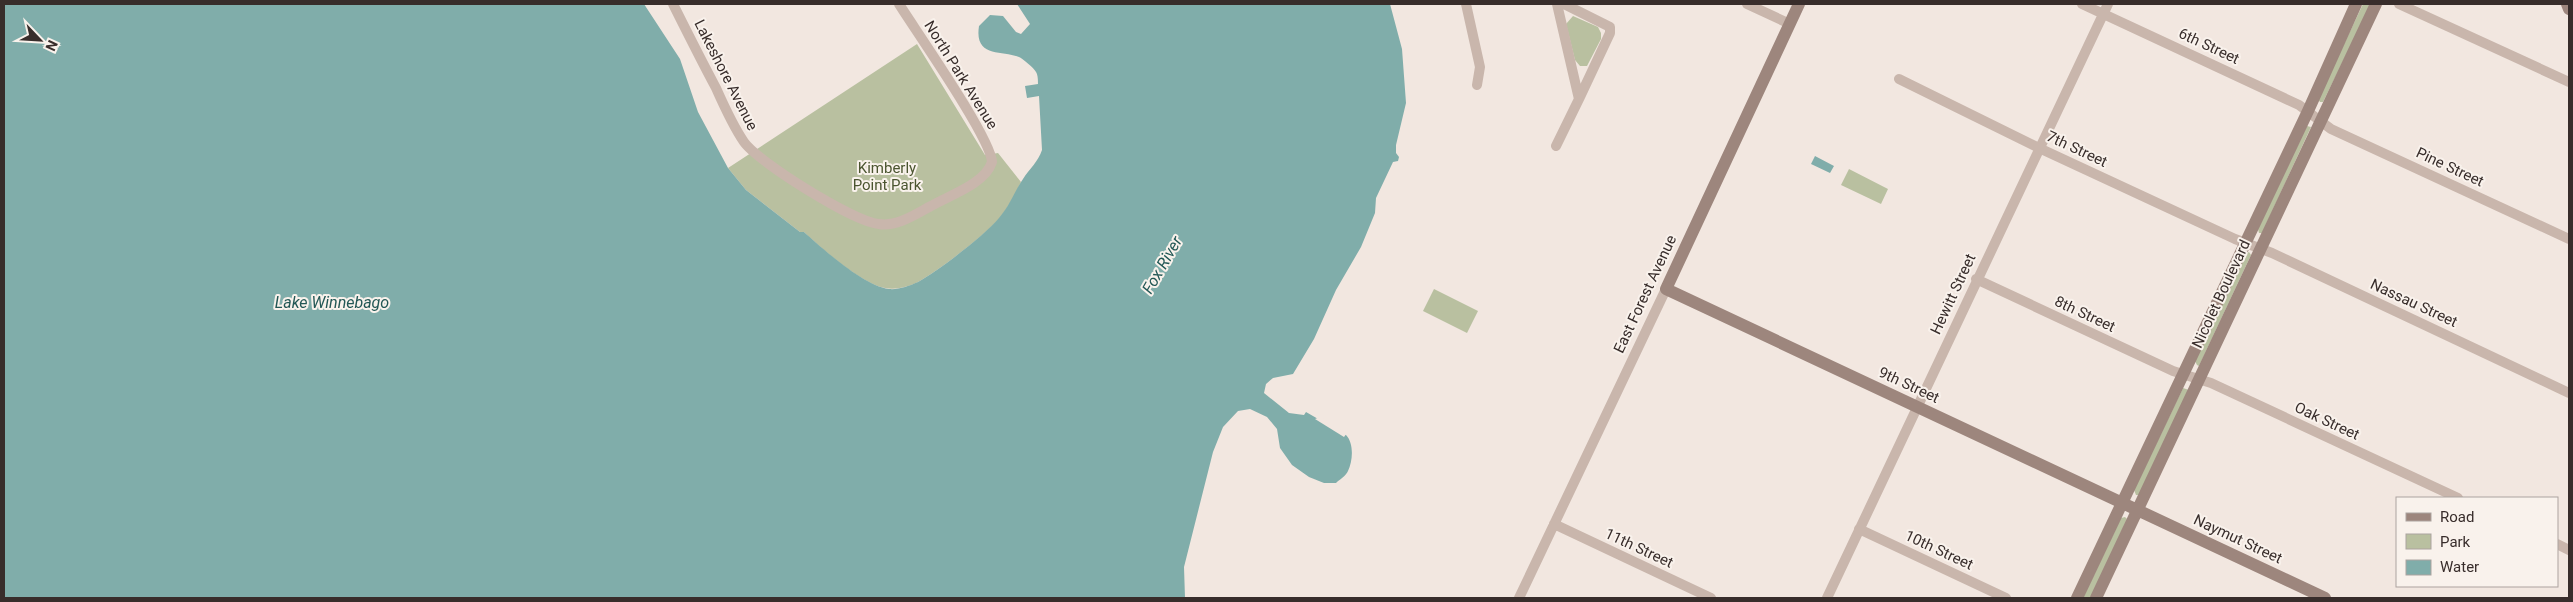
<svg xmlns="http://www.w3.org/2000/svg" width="2573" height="602" font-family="Roboto,sans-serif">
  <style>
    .green { fill: #b9c0a0 }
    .water { fill: #80adaa }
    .pier { fill: #f2e7e0 }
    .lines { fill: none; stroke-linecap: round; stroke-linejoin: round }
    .street { stroke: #c9b6ac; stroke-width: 10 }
    .secondary { stroke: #9d867d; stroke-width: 12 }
    .labels { text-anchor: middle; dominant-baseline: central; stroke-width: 4; stroke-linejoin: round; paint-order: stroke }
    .street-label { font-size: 15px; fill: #382d2b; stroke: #f9f2ec }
    .park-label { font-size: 15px; fill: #4b5530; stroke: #f9f2ec }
    .water-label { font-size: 16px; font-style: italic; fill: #225755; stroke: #f9f2ec }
  </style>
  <rect width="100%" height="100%" fill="#f2e7e0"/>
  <path class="green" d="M2363,4H2371L2323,102H2320L2318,99Z
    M1573,16L1598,27L1601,33V39L1587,66H1580L1575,60L1566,24Z
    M917,44L985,155L998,153L1021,182C1015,195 1009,206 1000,218C985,235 938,271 918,282C908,287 896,290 885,288C862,284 822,249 804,232H800L746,190L728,168Z
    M2307,126L2311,127L2262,233H2259L2258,229Z
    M1849,169L1888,189L1881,204L1841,185Z
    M2249,252L2251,255L2199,366L2197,365L2195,361L2247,253Z
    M1434,289L1478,311L1467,333L1423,311Z
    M2183,388L2189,390L2139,495H2136L2134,490Z
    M2125,517L2127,519L2091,598H2083L2121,518Z"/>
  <path class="water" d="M4,4H644L680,59L698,112L728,168L746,190L800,232H804C823,249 864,286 889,289C898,290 909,286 918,282C938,271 985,235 999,218C1011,204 1014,192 1023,179C1030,168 1038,162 1042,150L1039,96L1027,98L1025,86L1038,84C1038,81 1038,75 1036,72C1034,68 1022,58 1019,57C1002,50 974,58 979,26L990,15L1003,16L1016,32L1021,34L1030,24L1017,4H1390L1402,49L1406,103L1396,145V153L1399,157L1398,161L1393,162L1376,198L1375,213L1361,247L1336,290L1314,339L1293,374L1273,378L1266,384L1264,393L1289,413L1304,415L1306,412L1346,435C1354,443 1353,461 1348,471C1346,476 1339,480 1336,483H1324L1309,477L1292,465L1280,448L1277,429L1267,417L1250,409L1238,411L1223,427L1213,452L1184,567L1185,598H4Z
    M1815,156L1834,166L1830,173L1811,164Z"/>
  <path class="pier" d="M1320,417L1347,433L1344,437L1315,419Z"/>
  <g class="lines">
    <path class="street" d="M673,4C687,32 701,60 716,88C724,106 733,126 744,142C758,162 854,222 879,224C897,227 916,214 931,206C950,195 985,184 992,162C991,138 916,31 899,4
      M1466,4L1480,67L1477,85
      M1564,4L1610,27V33L1579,99
      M1747,4L1790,24
      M2082,4L2299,105L2331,129L2569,239
      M2399,4L2569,82
      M1899,79L2039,148L2235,239L2272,253L2569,393
      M1556,146L1579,99L1557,4
      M1976,279L2173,371L2211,383L2458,498
      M1554,524L1711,598
      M1859,529L2006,598
      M2557,544L2569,550
      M1519,598L1666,289
      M1827,598L2108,4"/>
    <path class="secondary" d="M1799,4L1666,289L2325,598
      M2567,4L2569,9
      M2077,598L2308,111L2356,4
      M2096,598L2376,4"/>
  </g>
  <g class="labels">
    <g class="street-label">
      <text transform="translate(2209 46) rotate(25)">6th Street</text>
      <text transform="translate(726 75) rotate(63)">Lakeshore Avenue</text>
      <text transform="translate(961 75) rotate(58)">North Park Avenue</text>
      <text transform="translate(2077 149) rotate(25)">7th Street</text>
      <text transform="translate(2450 167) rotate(25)">Pine Street</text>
      <text transform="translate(1645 294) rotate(-65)">East Forest Avenue</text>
      <text transform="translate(1953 294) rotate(-65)">Hewitt Street</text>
      <text transform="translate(2221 294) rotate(-65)">Nicolet Boulevard</text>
      <text transform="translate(2414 303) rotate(25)">Nassau Street</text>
      <text transform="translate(2085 314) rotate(25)">8th Street</text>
      <text transform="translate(1909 385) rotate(25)">9th Street</text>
      <text transform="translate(2327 421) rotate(25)">Oak Street</text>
      <text transform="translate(2238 539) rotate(25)">Naymut Street</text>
      <text transform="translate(1639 548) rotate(25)">11th Street</text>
      <text transform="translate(1939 550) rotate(25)">10th Street</text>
    </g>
    <g class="park-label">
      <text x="887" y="168">Kimberly<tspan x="887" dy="17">Point Park</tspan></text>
    </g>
    <g class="water-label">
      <text transform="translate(1162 265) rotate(-60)">Fox River</text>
      <text x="332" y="302">Lake Winnebago</text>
    </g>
  </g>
  <rect width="2573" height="602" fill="none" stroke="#382d2b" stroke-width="10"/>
  <rect x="2396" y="497" width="162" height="90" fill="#f9f2ec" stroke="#aca39f"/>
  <rect x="2406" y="513" width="25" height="8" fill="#9d867d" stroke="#aca39f"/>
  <text x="2440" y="522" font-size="15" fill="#382d2b">Road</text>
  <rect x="2406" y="534" width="25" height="15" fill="#b9c0a0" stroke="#aca39f"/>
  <text x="2440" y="547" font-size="15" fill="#382d2b">Park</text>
  <rect x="2406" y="560" width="25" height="15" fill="#80adaa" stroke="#aca39f"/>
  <text x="2440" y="572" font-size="15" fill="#382d2b">Water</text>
  <g transform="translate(40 40) rotate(115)" stroke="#f9f2ec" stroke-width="4" paint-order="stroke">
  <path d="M0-4L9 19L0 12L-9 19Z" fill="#382d2b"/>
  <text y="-8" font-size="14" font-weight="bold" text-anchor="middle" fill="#382d2b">N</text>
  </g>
</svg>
